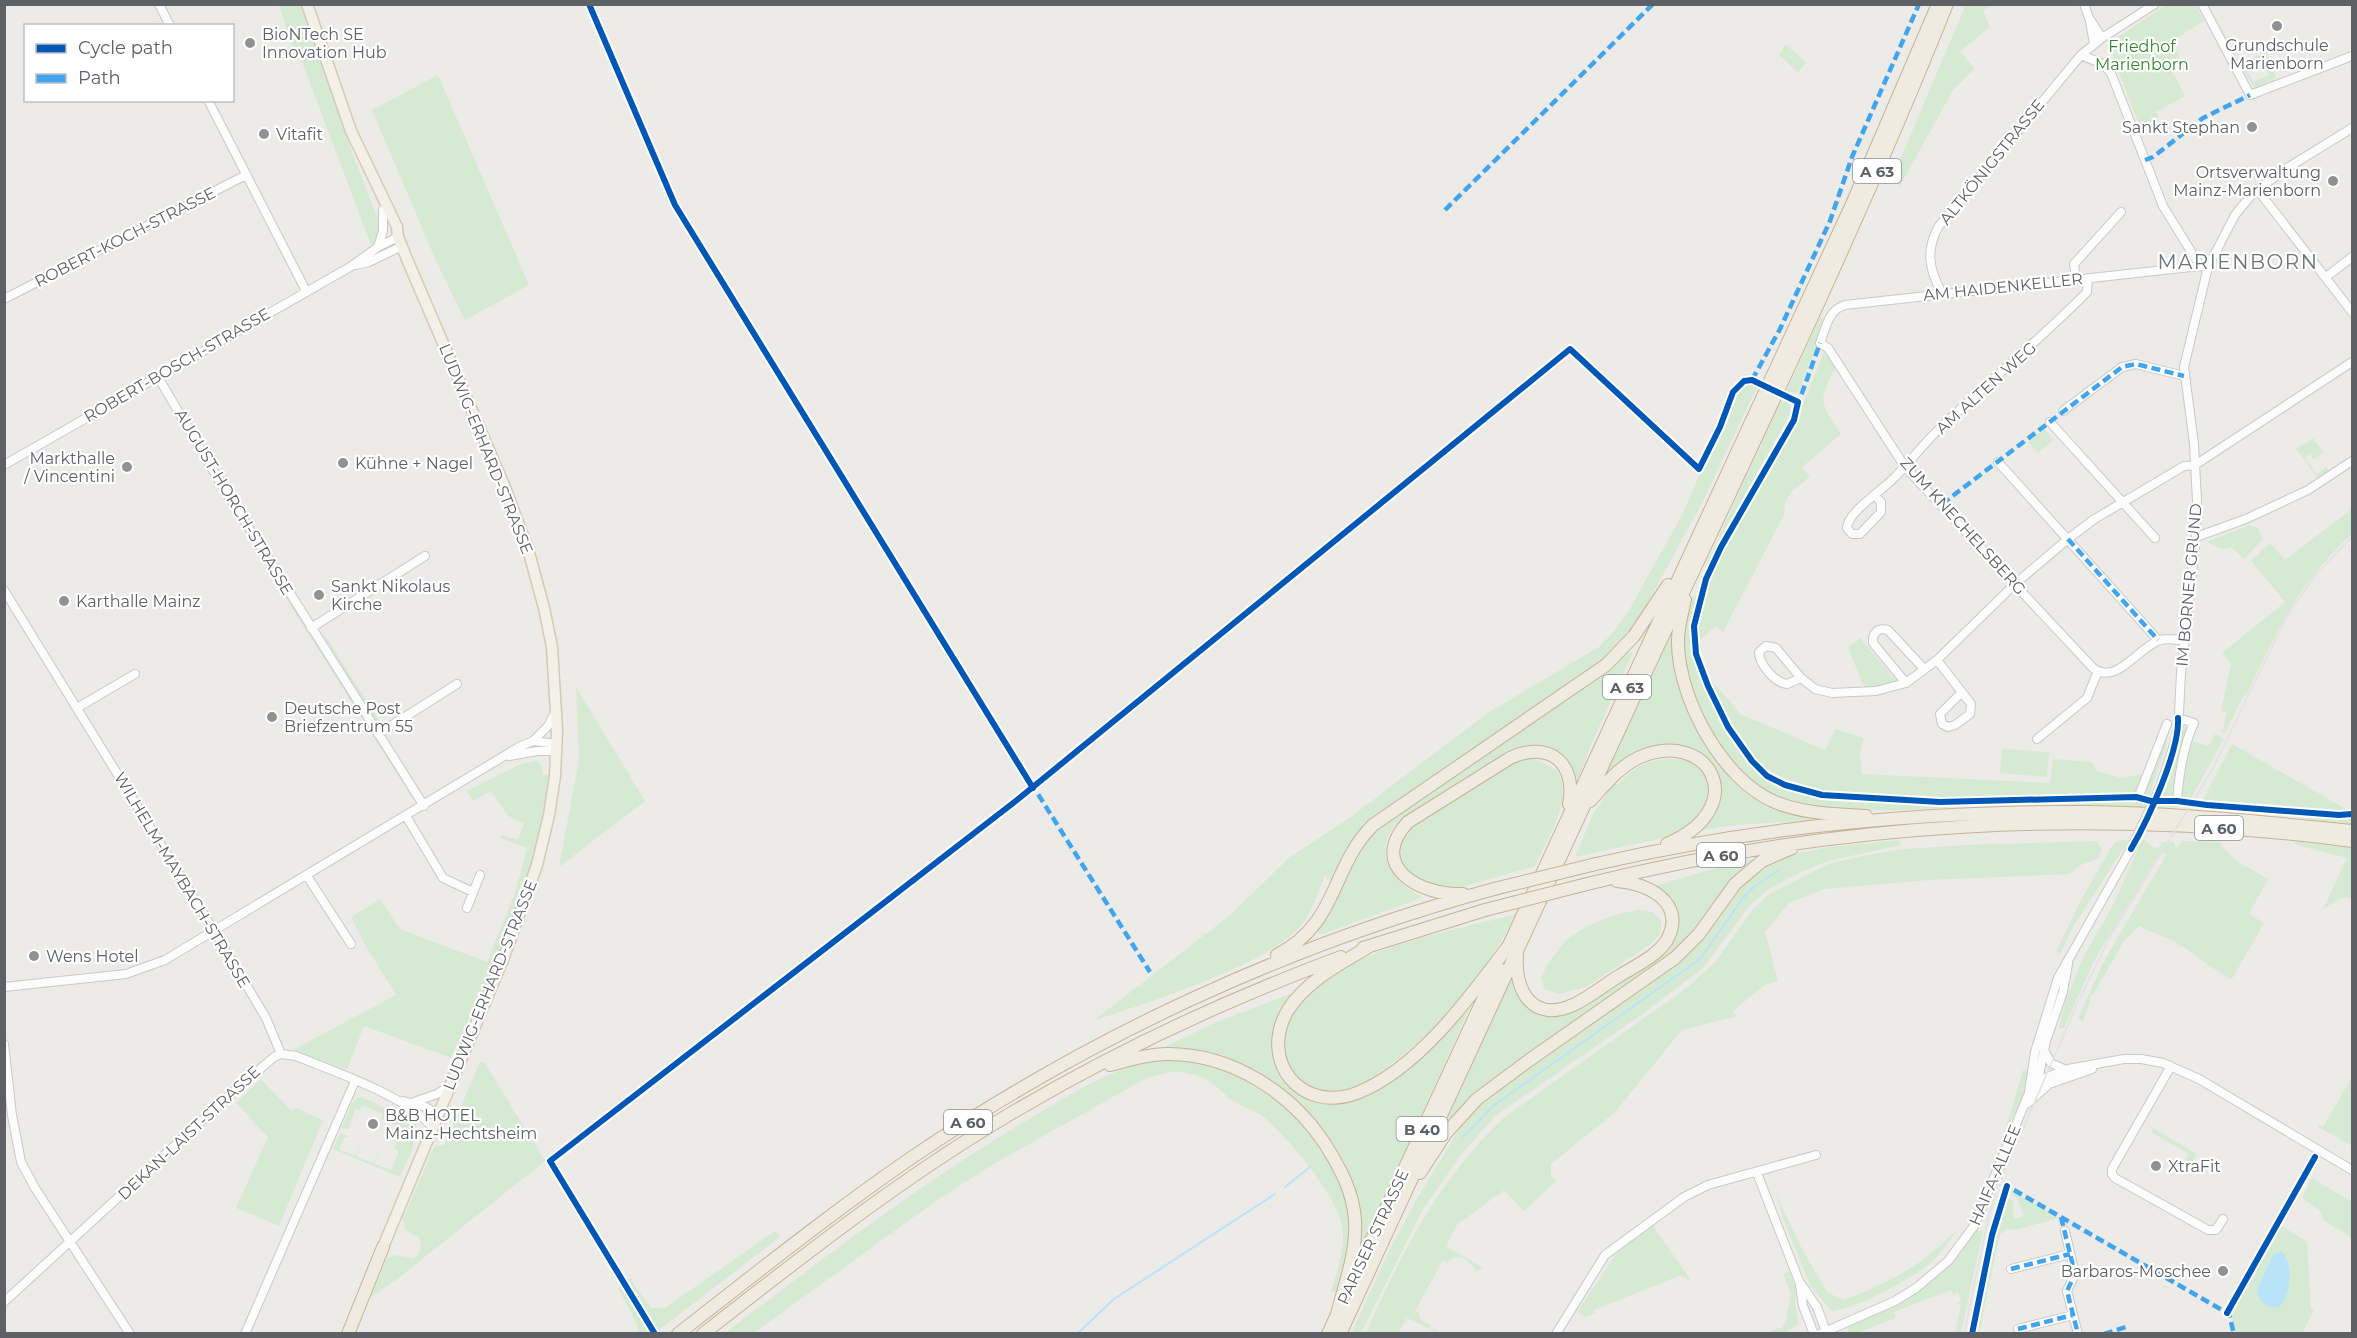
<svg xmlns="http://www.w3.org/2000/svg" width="2357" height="1338" font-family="Montserrat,sans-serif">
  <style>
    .green { fill: #d6e9d3; fill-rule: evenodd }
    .water { fill: #bbe3f8 }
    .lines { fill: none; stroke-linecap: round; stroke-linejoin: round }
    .stream { stroke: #bbe3f8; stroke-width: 2 }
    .minor-casing { stroke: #c9c9c9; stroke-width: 10 }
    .major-casing { stroke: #d5cab5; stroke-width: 13 }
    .highway-casing { stroke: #c5b294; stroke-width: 14 }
    .minor { stroke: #fcfcfc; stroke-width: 8 }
    .major { stroke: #f3f0e8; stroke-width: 10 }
    .highway { stroke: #f0ebe1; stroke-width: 12 }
    .tram { stroke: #e3e2e3; stroke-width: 1.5 }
    .minor-bridge-casing { stroke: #c9c9c9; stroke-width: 10; stroke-linecap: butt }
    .highway-bridge-casing { stroke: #c5b294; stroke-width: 14; stroke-linecap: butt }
    .minor-bridge { stroke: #fcfcfc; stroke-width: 8 }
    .highway-bridge { stroke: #f0ebe1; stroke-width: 12 }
    .quiet { stroke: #40a5ee; stroke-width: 4.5; stroke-dasharray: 9 4.5; stroke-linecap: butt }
    .cycleway-casing { stroke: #fff; stroke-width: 10 }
    .cycleway { stroke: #0057b8; stroke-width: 6 }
    .poi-dot { fill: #8f9194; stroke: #fff; stroke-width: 2 }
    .labels { text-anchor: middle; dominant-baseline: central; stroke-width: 4.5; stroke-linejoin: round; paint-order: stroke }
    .shield { fill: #fff; stroke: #8e9094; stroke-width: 1.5 }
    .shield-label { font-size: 15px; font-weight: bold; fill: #5d6166 }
    .poi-label { font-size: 16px; fill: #5d6166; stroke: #fff; text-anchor: start }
    .park-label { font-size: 16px; fill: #358733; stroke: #fff }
    .street-label { font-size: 16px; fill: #5d6166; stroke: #fff }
    .quarter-label { font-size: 20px; letter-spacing: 1.5px; fill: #6e7478; stroke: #fff }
  </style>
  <rect width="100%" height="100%" fill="#edebe8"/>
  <path class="green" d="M1966,4L1990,5L1983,11L1990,27L1960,51L1975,69L1953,90L1900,186L1892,179Z
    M279,5H302L352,152L379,222L380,231L374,244L371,245L304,67L290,40Z
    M2166,5H2196L2204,21L2172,41L2180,58L2169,65L2185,96L2156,112L2159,117L2140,127L2109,46L2111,42Z
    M1786,45L1806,62L1798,73L1779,55Z
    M2266,51L2276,78L2254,88L2240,64ZM2256,62L2261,71L2266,69L2269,75L2253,82L2247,70L2251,68L2250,65Z
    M438,75L529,285L465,320L436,261L372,110Z
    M1820,317L1825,320L1800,389L1798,392H1786Z
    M1824,352L1836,366C1818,402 1819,401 1841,434L1802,467L1810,477C1799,486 1781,496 1785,513L1723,632L1716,626L1697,642C1695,620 1703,599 1710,578L1798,417Z
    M1747,384L1757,387L1703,501L1638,621L1599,663L1369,819L1344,852L1333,879L1328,880L1325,875C1318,892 1313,910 1301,925C1272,964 1142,1004 1093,1021L1229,916L1290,857L1352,816L1489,712L1599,647L1614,631L1628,612L1682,515L1734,396L1738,389Z
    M1782,399L1790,405V414L1729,523L1710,563L1705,567Z
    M2044,429L2053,440L2038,453L2028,442Z
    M2313,438L2323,452L2314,459L2310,454L2305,458L2317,474L2326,467L2330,471L2318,478L2296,449Z
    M2352,509V534C2300,581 2275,633 2246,696L2244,695L2225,733L2222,732L2227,712L2221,711L2231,664L2222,653L2285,602L2251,561L2270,543L2285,560Z
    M2249,525L2257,527L2263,539L2244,559L2231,547L2222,549L2207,542Z
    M260,555L409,790L411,796L259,556Z
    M1698,594L1691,624V640L1693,653L1703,680L1726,727L1739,749L1766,776L1803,792L1862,800L1969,803L2037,800H2116L2147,804L2173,803L2352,816V827C2300,817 2248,810 2195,807C2172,806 2150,809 2127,808C2092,805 2058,804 2023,804C1950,804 1831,825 1767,792C1725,771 1679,685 1682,639C1683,626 1688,612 1690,599Z
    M1674,627V649L1729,774L1751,795L1829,819C1787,824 1742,821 1701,831C1717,812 1719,803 1717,777L1677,749L1604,778Z
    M323,632L382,725L380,726L325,639Z
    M1860,638L1897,682L1890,686L1865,689L1848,648Z
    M1628,652L1633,653L1594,738L1576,784C1569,746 1545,739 1512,750L1401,819C1395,825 1390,831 1387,839C1379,864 1402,889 1424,897L1320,935L1317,932L1331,912L1358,852L1380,826L1603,674Z
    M1706,675L1742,715L1825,750L1836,729L1864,738L1860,754L1862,774L2050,783L2053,759L2092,762L2097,771L2122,778L2143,774L2134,795H2052L1942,799L1842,793L1815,789L1779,776L1764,767L1749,753L1731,729Z
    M576,687L645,801L559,867L579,760Z
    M2184,726L2188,728L2174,792L2171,796L2163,797Z
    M2169,728L2165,750L2148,798L2143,794Z
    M2215,734L2224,739L2190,800L2181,798L2190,741L2208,746Z
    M2232,744L2346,809V812L2202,802Z
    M2002,749L2049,752L2047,777L2000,773Z
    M1533,758L1557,770C1575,798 1547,839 1535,866L1448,891C1433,891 1423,882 1411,875C1390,863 1400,838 1413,824C1421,816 1434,810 1444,804C1471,787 1500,761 1533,758Z
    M1668,759L1687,760L1702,769L1706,775L1709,793L1705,809L1681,834L1575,857L1593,814L1613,784H1618C1635,766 1644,762 1668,759Z
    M536,761L542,766L543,775H548V780C544,809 539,838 531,866C510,933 479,995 451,1058L364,1026L347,1069L293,1050L396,995L364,943L351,917L380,899L400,929L487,962L515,893L527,848L500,838L503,835L518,840L524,823L508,816L491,791L473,801L467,791L521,764Z
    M1899,840L1901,845L1828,861L1803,871L1769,889L1750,905L1703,968L1644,1013L1495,1116L1460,1156L1422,1211L1361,1333L1351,1334L1391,1247L1418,1197L1461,1126L1477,1107L1517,1075L1634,994L1750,876L1782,856L1830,847Z
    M2127,840H2144L2154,848L2159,847L2162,842H2174L2176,848L2182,841L2221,842V846L2237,861L2268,879L2249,914L2264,923L2232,979C2210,969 2195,953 2175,942C2163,936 2151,932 2139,926L2124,941L2093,995H2091L2089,999H2091L2083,1021L2079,1020V1016L2104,961L2167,854L2160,853L2095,959L2064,1028H2059L2066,1000L2083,958L2114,903L2137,851L2124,848L2074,925L2060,954L2057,950L2081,900L2112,846L2117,841Z
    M2096,841L2102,849L2099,858L2081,865L2069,874L1929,880L1825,889L1789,903L1765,932L1778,981L1765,985L1733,1011L1737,1016L1682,1030L1615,1112L1551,1164V1175L1556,1181L1524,1211L1504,1190L1457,1225L1446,1246L1483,1268L1476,1271C1468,1260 1460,1250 1447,1263L1443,1260L1415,1311L1419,1313L1420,1319L1430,1325L1429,1328L1434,1330L1435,1328L1438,1333L1407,1318L1398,1333H1366C1401,1254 1441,1175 1506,1116L1688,987L1716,961L1753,909L1768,895L1828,864L1862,856L1904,849L1968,845Z
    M2295,841L2352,848V898H2342L2323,909L2347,858L2296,845Z
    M1754,859L1729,881L1698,927L1678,949L1440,1135L1512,977L1553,1014L1669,946C1684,924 1677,899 1655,886L1740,861Z
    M1639,910L1653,912L1661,920V932L1651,944L1586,987L1559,994L1544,989L1541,976C1549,963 1559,945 1573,935C1592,922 1617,913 1639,910Z
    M1516,914C1497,949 1477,983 1450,1012C1435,1028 1419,1041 1403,1055C1384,1070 1365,1087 1341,1092C1307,1099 1273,1064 1284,1030C1291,1008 1309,992 1327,979C1376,943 1457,930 1516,914Z
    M1298,991L1287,1005L1277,1064L1281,1074L1292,1087L1303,1095L1366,1094L1476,995L1355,1260L1359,1232L1328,1142L1252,1071L1158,1050L1214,1023Z
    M1165,1060C1186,1061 1207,1063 1227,1071C1284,1095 1342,1152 1348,1216C1351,1243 1344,1268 1336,1293L1331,1291C1338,1270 1348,1240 1340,1218C1331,1190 1289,1139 1266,1119C1256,1110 1241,1107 1230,1099C1215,1085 1209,1078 1188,1073C1172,1070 1158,1074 1143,1080L992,1165L933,1203L754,1333L724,1334C823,1258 921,1183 1029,1119C1072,1094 1113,1065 1165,1060Z
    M480,1062H484L544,1159V1162L396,1280L370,1298L387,1258L395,1255L413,1258C422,1253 422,1248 419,1238L405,1229L403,1219L435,1145L444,1146Z
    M2023,1070L2029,1072L2028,1085L2006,1131H2005Z
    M2352,1077V1146L2318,1127L2319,1125L2323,1127Z
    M261,1079L291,1111L296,1108L323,1120L279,1226L236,1208L268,1137L236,1103Z
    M359,1097L364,1098L415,1122C423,1133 405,1164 400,1177L333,1149L340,1133L350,1137H344L339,1150L356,1156L362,1143L357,1157L373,1163L380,1150L374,1164L391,1170L399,1151L394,1148L397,1141L402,1143L407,1130L381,1119L383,1114L362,1105L359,1111L355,1109L349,1129L342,1128L352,1103Z
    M2153,1128L2197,1154L2190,1166L2184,1163L2189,1154L2151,1132Z
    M2312,1178L2352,1202V1238L2324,1221L2320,1211L2302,1198Z
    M2008,1189L2059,1218L2015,1230L2007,1229L2000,1234L1979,1333H1974L2001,1209H2003L2005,1204L2003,1203L2005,1196L2013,1201L2014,1219L2024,1216L2017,1198L2007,1192Z
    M1776,1194L1801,1247L1827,1292L1843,1300C1892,1282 1920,1266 1957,1230C1950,1240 1943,1250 1935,1259C1916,1277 1857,1309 1832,1311L1811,1287L1783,1218Z
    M2279,1224L2307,1242L2311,1309L2314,1310L2302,1333H2236L2230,1309ZM2273,1254L2287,1257L2290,1267L2288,1287L2257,1289Z
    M1652,1225L1691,1280L1688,1281L1686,1277L1682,1278L1681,1275L1594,1310L1595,1313L1586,1317L1577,1312L1617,1253Z
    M1976,1230L1983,1231L1961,1333H1955L1961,1305L1956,1303L1961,1301L1958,1293L1953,1295L1951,1290L1894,1312L1896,1318L1856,1333L1847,1334L1849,1332L1847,1328C1898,1304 1947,1280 1976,1230Z
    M775,1231L780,1237L655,1333H638L637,1324L618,1288L621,1286L626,1292L631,1290L626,1279H630L651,1308H665Z
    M1789,1271L1796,1288L1795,1303L1799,1323L1785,1333H1766L1782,1327L1786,1320L1791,1294L1783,1274Z"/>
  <path class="water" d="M2281,1251C2295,1261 2291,1297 2279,1307L2270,1308L2260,1300L2257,1289L2273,1254Z"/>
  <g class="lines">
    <path class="stream" d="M1463,1137L1493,1106L1700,959L1743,898L1755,886L1778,871
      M1285,1187L1310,1167
      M1077,1334L1114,1299L1275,1194"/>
    <g class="minor-casing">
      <path id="minor" d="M159,4L170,26
        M2084,4L2089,18L2102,38
        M2202,4L2250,95L2352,56
        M2090,21L2094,44
        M2081,55L2103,64L2111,73L2163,206L2200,266
        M208,100L306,291
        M2257,189L2352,312
        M378,247L383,231V210
        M356,265L369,262L402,246
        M2326,277L2352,257
        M2076,279L2074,264L2121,212
        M1942,293C1929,270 1925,250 1939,226L2081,55L2102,38L2155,4
        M4,299L246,175
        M158,377L217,477L424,806
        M2063,411L2122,367L2136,364L2184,376
        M2050,422L2155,538
        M1998,462L2158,640
        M4,465L350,267L378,247L398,237
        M1874,495L1881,502V512L1860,534H1852L1847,528C1847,513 1882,490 1893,479C1908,464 1921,447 1936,432C1985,384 2039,341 2087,292L2088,278
        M2196,537L2246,519L2308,490L2352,461
        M4,590L214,931L266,1018L281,1054
        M311,628L425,556
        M2186,641C2176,640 2167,637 2158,641C2138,648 2116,686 2093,668L1905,467L1828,348L1820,343C1826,328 1828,310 1845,305L2200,266L2208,267
        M1766,646L1776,648L1801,678L1787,684C1775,683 1759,664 1759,652Z
        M1937,660L1971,704L1970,714L1955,725L1948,727L1942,724L1940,714L1962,692
        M1801,678L1815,689L1832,693L1876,691L1906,683L1937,660L2015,584L2068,539L2093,520L2184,466L2195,465L2352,362
        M1906,683L1873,643C1872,633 1878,627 1888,630L1924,669
        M77,708L135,674
        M2167,724L2138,798L2151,801H2177C2179,775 2183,746 2194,723L2178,718
        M378,734L457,684
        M2037,739L2087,698L2098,671
        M533,741L548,726L556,711
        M509,756L537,751H556
        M2159,790L2178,733L2181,673L2196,537L2197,501L2194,444L2184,367L2208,267L2235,215L2253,193L2287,168L2352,128
        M406,816L443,878L473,892
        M307,876L351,944
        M467,908L480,875
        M4,987L126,974L165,960L519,747L533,741L557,744
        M4,1044L12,1115L21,1162L35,1188L130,1334
        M2045,1052L2051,1063L2066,1070
        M2171,1066L2112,1169V1174L2115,1178L2208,1230H2216L2223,1219
        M2037,1085L2046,1041L2063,992L2068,964
        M2029,1092L2035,1052L2058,978L2131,849
        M403,1101L426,1107L438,1115
        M414,1102L437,1094L451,1085
        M2028,1103L2049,1084L2092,1069
        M1757,1173L1799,1281L1817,1307L1827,1334
        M2065,1231L2075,1274L2067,1291L2078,1334
        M2011,1269L2070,1254
        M1800,1285L1803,1306L1814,1334
        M4,1302L231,1094L274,1057L281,1054L296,1056C335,1072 407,1096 433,1128
        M2018,1329L2073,1315
        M245,1334L355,1081
        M1556,1334L1605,1255L1684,1197L1708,1185L1816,1155
        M1820,1334L1895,1301L1916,1288L1948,1261L1974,1226L2029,1093L2045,1078L2068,1069L2124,1059H2141L2163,1063L2199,1079L2352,1170"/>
    </g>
    <g class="major-casing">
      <path id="major" d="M307,4L351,131L397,227L398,237L409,264L504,485L528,549L544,608L552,647L557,730L555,776L549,815L537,865L504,957L383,1247"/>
    </g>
    <g class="highway-casing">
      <path id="highway" d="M1685,600C1682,613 1678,627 1678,640C1677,697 1722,780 1775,802C1804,814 1836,814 1866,816
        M1590,801C1605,785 1619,767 1638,758C1709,726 1754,807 1667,844
        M1596,864C1756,827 1922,811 2086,812C2175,813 2264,822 2352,831
        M1587,884C1837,822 2097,807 2352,841
        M1463,894C1420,896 1367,866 1408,822L1510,758C1549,740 1577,763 1569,804
        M1370,946C1341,963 1306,981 1288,1010C1258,1061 1301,1114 1357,1093C1418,1069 1471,996 1509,945L1852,204L1938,4
        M1363,948L1485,910
        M1277,955C1339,923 1330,868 1373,825L1606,665L1634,636L1668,585
        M1517,955C1514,991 1533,1023 1573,1005C1589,998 1604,985 1619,976C1635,966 1657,956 1667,940C1687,903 1648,883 1617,881
        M1110,1065C1129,1060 1148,1054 1168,1054C1231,1054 1291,1092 1325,1144C1340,1168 1353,1191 1355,1220C1357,1252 1345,1283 1337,1314
        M1420,1173L1446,1133L1477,1099L1528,1061L1675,958L1699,934L1735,884L1762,861L1792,848
        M1351,1284L1498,967
        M348,1334L383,1247
        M678,1334C755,1274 831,1213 911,1158C1089,1037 1287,945 1494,889
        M703,1334C800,1258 899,1180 1005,1117C1112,1053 1225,1000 1341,957
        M1328,1334L1340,1308
        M1340,1334C1441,1113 1542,893 1645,674C1749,452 1856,232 1947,4"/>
    </g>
    <use href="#minor" class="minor"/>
    <use href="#major" class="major"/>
    <use href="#highway" class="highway"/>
    <path class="tram" d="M1964,1334L1988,1219L1997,1189L2078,1002L2111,935L2212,770L2287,616L2317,573L2352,537"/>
    <g class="minor-bridge-casing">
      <path id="minor-bridge" d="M2131,849L2159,790"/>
    </g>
    <g class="highway-bridge-casing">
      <path id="highway-bridge" d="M1494,889L1596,864
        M1485,910L1587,884"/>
    </g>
    <use href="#minor-bridge" class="minor-bridge"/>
    <use href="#highway-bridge" class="highway-bridge"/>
    <path class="quiet" d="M2145,160L2153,157L2203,118L2250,95
      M1445,210L1653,4
      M1752,380L1780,329L1830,221L1852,157L1919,4
      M1797,407L1820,343
      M1942,504L2122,367L2136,364L2184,376
      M2068,539L2158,640
      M1031,783L1150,972
      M2005,1191L2007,1186L2229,1314L2234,1334
      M2061,1217L2075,1274L2067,1291L2078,1334
      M2011,1269L2070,1254
      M2018,1329L2073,1315
      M2104,1334L2126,1327"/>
    <g class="cycleway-casing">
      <path id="cycleway" d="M589,4L675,205L1033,788
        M2131,849C2148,820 2180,750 2178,718
        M2227,1313L2315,1157
        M655,1334L550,1161L1017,800L1570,349L1699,469L1720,427L1733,392L1744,381L1752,380L1798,402L1794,420L1721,547L1706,579L1694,626L1696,654L1708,686L1728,727L1752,761L1767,776L1785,785L1822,795L1940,802L2136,797L2151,801H2177L2207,805L2339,815L2352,814
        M1972,1334L1992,1235L2007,1186"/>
    </g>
    <use href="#cycleway" class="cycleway"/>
  </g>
  <g class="poi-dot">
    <circle cx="2277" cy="26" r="6"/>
    <circle cx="250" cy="43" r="6"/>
    <circle cx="2252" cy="127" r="6"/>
    <circle cx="264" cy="134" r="6"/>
    <circle cx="2333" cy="181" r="6"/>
    <circle cx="343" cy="463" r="6"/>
    <circle cx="127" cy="467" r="6"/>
    <circle cx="319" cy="595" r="6"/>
    <circle cx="64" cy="601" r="6"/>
    <circle cx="272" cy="717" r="6"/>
    <circle cx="34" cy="956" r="6"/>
    <circle cx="373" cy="1124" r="6"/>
    <circle cx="2156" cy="1166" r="6"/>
    <circle cx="2223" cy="1271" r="6"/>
  </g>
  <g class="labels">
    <g class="shield">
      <rect x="1853" y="159" width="48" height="24" rx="4.5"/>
      <rect x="1603" y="675" width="48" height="24" rx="4.5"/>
      <rect x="2195" y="816" width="48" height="24" rx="4.5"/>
      <rect x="1697" y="843" width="48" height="24" rx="4.5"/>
      <rect x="944" y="1110" width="48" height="24" rx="4.5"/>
      <rect x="1396.5" y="1117" width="51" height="24" rx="4.5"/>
    </g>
    <g class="shield-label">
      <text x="1877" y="171">A 63</text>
      <text x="1627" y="687">A 63</text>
      <text x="2219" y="828">A 60</text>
      <text x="1721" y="855">A 60</text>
      <text x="968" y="1122">A 60</text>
      <text x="1422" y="1129">B 40</text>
    </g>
    <g class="poi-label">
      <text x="262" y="34">BioNTech SE<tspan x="262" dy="18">Innovation Hub</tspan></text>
      <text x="2277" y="45" text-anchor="middle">Grundschule<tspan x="2277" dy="18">Marienborn</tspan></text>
      <text x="2240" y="127" text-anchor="end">Sankt Stephan</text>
      <text x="276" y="134">Vitafit</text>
      <text x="2321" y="172" text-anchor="end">Ortsverwaltung<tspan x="2321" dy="18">Mainz-Marienborn</tspan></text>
      <text x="115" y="458" text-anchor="end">Markthalle<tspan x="115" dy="18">/ Vincentini</tspan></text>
      <text x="355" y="463">Kühne + Nagel</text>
      <text x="331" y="586">Sankt Nikolaus<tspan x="331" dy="18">Kirche</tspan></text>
      <text x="76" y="601">Karthalle Mainz</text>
      <text x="284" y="708">Deutsche Post<tspan x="284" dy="18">Briefzentrum 55</tspan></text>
      <text x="46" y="956">Wens Hotel</text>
      <text x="385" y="1115">B&amp;B HOTEL<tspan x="385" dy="18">Mainz-Hechtsheim</tspan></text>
      <text x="2168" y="1166">XtraFit</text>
      <text x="2211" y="1271" text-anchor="end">Barbaros-Moschee</text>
    </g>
    <g class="park-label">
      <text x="2142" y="46">Friedhof<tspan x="2142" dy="18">Marienborn</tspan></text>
    </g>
    <g class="street-label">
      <text transform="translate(1992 162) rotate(-51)">ALTKÖNIGSTRASSE</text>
      <text transform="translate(125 237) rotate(-27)">ROBERT-KOCH-STRASSE</text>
      <text transform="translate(2003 287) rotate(-6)">AM HAIDENKELLER</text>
      <text transform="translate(177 365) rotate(-30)">ROBERT-BOSCH-STRASSE</text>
      <text transform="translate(1986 388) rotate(-42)">AM ALTEN WEG</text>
      <text transform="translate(486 449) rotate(68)">LUDWIG-ERHARD-STRASSE</text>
      <text transform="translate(234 502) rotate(59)">AUGUST-HORCH-STRASSE</text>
      <text transform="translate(1963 526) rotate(48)">ZUM KNECHELSBERG</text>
      <text transform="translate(2189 585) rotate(-85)">IM BORNER GRUND</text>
      <text transform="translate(182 880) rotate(59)">WILHELM-MAYBACH-STRASSE</text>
      <text transform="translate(490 985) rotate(-68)">LUDWIG-ERHARD-STRASSE</text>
      <text transform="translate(189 1133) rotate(-43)">DEKAN-LAIST-STRASSE</text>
      <text transform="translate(1995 1175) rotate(-67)">HAIFA-ALLEE</text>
      <text transform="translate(1373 1237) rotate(-65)">PARISER STRASSE</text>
    </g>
    <g class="quarter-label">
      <text x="2238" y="262">MARIENBORN</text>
    </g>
  </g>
  <rect width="2357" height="1338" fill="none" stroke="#5d6166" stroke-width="12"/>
  <rect x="24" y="24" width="210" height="78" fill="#ffffff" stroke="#bec0c2" stroke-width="1.5"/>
  <rect x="36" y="44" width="30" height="9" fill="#0057b8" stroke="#bec0c2" stroke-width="1.5"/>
  <text x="78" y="54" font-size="18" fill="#5d6166">Cycle path</text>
  <rect x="36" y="74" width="30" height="9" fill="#40a5ee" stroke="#bec0c2" stroke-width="1.5"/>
  <text x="78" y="84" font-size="18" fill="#5d6166">Path</text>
</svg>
